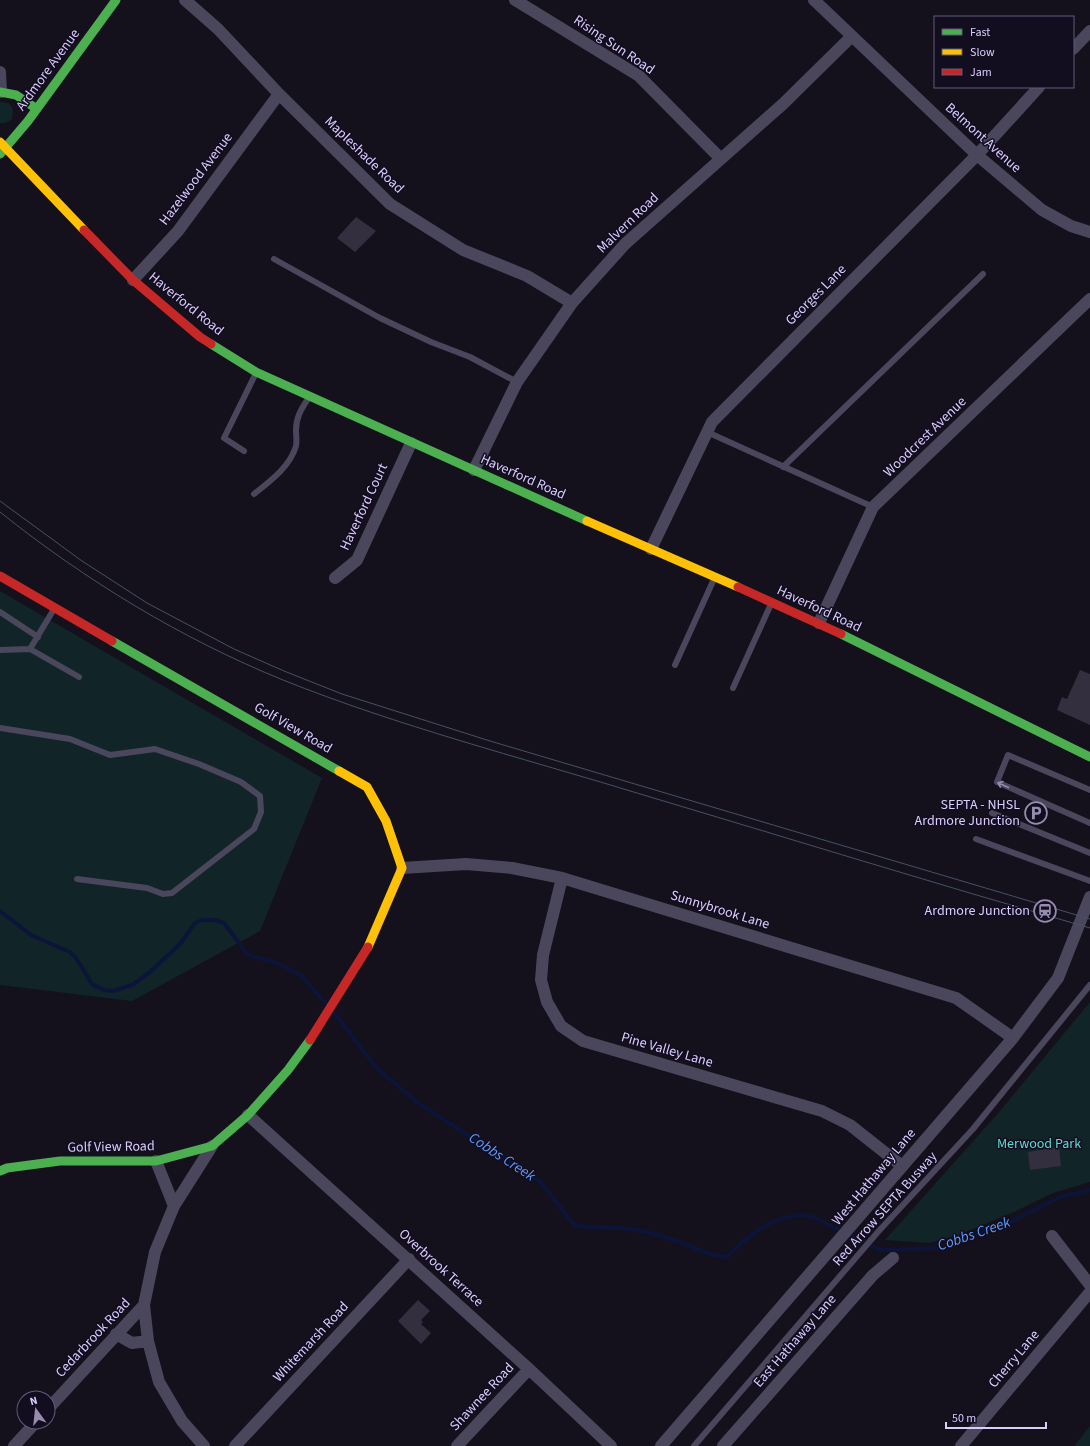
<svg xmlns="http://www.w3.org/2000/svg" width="1090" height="1446" font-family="'Source Sans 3',sans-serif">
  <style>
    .green { fill: #112428 }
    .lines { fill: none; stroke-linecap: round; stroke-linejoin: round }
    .stream { stroke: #0c1539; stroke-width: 4 }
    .building { fill: #342f3e }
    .lane { stroke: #4a475c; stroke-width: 6 }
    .street { stroke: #4a475c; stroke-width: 12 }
    .fast { stroke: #4caf50; stroke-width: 9 }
    .slow { stroke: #ffc107; stroke-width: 9 }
    .jam { stroke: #c62828; stroke-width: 9 }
    .tram { stroke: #445266; stroke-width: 1 }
    .oneway { stroke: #928aac }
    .labels { text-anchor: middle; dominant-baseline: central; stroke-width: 3; stroke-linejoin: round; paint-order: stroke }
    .street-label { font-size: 14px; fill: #dacefd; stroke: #130d20 }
    .poi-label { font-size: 14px; fill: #dacefd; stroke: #130d20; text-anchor: end }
    .park-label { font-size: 14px; fill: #5ddbcd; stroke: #130d20 }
    .water-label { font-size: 15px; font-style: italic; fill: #5f9cfa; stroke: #130d20 }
  </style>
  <rect width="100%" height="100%" fill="#14111c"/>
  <path class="green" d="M0,102L9,103L13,109L12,119L6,123H0Z
    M0,591L322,778L260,931L132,1001L0,985Z
    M1090,1002V1182L1053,1193L1014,1212L961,1234L929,1243L885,1240L1000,1111Z
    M1090,1426V1446H1074Z"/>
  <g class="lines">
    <path class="stream" d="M0,911L31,935L70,952L76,958L92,984L104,990L113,991L132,985L149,973L180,944L195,923L202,920H215L224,923L248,955L277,963L301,975L327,1005
      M334,1013L377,1068L418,1103L540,1181L574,1225C592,1229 611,1226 629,1229C644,1231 660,1235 674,1240C691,1245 707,1256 726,1257C736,1249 745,1238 757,1231C772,1220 795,1212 813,1217L880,1250L941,1248L1002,1226L1060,1197L1090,1190"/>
  </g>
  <path class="building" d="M356,217L376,231L355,252L337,238Z
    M1080,670L1090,674V725L1057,710L1062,697L1067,699Z
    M1059,1147L1061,1166L1030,1170L1028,1152Z
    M418,1300L430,1311L421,1320L423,1322L421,1324L431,1333L421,1344L398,1321Z"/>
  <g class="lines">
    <path class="lane" d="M274,259L380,318L431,342L470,357L517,382
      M707,432L873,507
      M244,451L224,438L255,375
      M783,467L983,274
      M254,494C269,482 290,467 296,446C297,441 296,435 296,430C296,418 301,409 308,399
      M54,609L30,649L79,677
      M0,612L38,637
      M0,650L30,649
      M675,665L714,579
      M733,688L771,604
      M0,728L70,739L110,755L155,749L199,764L241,782L260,796L261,812L254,829L172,893L163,894L147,888L77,879
      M1090,790L1008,755L997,782L1090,823
      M992,813L1090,853
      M976,839L1090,881
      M694,1446L877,1233L973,1129L1090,985"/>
    <path class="street" d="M185,0L218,29L279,94L390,204L463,250L527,276L572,303
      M515,0L639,76L721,159
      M814,0L977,155L1042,210L1071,226L1090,232
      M1073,49L1090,31
      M0,72L1,92
      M133,280L178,231L279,94
      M474,470L517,382L572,303L625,244L783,104L852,36
      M651,549L712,422L977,155L1039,87
      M335,578L357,560L411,443
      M819,623L873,507L1090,299
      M402,868L466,864L512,868L562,878L956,998L1013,1038
      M562,878L543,955L541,980L547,1002L561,1026L583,1041L822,1111L850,1125L902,1166
      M248,1115L529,1369L611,1446
      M156,1161L174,1206
      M1052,1236L1090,1285
      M116,1334L132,1343L148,1341
      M48,1409L144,1305
      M14,1446L36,1422
      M204,1446L182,1421L159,1382L148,1341L144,1305L155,1252L174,1206L212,1146
      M235,1446L409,1259
      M457,1446L529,1369
      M661,1446L1013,1038L1058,978L1090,897
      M723,1446L873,1275L893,1258
      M961,1446L1090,1292"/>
    <path class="fast" d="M0,92L16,95L37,109
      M0,154L28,121L116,0
      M211,344L256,372L587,521
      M841,634L1090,757
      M112,641L339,771
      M0,1171L7,1168L60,1161H156L212,1146L248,1115L288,1070L310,1040"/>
    <path class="slow" d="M0,142L84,230
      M587,521L738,587
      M339,771L367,787L386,821L402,868L368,947"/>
    <path class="jam" d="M84,230L133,280L200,337L211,344
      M0,576L112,641
      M738,587L841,634
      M310,1040L368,947"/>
    <path class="tram" d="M0,501L82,561L147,603L234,649L284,671L342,694L490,741L1090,919
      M0,512C85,580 182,639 283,680C398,726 519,757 637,793C788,838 939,885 1090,928"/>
  </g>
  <defs><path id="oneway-shaft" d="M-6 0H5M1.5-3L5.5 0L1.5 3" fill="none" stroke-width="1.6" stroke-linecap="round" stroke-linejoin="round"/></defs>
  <use class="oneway" href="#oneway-shaft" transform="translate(1003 785) rotate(-156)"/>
  <defs>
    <g id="parking-ring" transform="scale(1.15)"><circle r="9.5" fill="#130d20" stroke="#958cae" stroke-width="1.5"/><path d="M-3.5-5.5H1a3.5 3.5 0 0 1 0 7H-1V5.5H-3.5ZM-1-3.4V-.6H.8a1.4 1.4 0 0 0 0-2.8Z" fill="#958cae"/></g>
    <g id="station-ring" transform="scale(1.15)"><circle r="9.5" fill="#130d20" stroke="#958cae" stroke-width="1.5"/><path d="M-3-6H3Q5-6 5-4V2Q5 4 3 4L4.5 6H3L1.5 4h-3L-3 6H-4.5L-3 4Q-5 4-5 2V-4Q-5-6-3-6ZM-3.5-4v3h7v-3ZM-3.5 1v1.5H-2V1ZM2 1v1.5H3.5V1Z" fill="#958cae"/></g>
  </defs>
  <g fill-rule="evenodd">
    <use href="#parking-ring" x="1036" y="813"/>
    <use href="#station-ring" x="1045" y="911"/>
  </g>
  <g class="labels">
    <g class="street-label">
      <text transform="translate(614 45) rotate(34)">Rising Sun Road</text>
      <text transform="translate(48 70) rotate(-54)">Ardmore Avenue</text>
      <text transform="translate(983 138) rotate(42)">Belmont Avenue</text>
      <text transform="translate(364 155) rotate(44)">Mapleshade Road</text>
      <text transform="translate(196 179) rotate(-53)">Hazelwood Avenue</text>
      <text transform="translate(628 223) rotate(-44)">Malvern Road</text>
      <text transform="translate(816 295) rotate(-45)">Georges Lane</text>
      <text transform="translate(186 304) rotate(39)">Haverford Road</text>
      <text transform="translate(925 437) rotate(-44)">Woodcrest Avenue</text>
      <text transform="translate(523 477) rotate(24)">Haverford Road</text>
      <text transform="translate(364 507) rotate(-65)">Haverford Court</text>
      <text transform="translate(819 609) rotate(25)">Haverford Road</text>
      <text transform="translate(293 728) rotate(30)">Golf View Road</text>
      <text transform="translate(720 910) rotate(17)">Sunnybrook Lane</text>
      <text transform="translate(667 1050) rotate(16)">Pine Valley Lane</text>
      <text transform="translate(111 1147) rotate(-1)">Golf View Road</text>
      <text transform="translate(874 1177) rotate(-50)">West Hathaway Lane</text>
      <text transform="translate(885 1209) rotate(-48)">Red Arrow SEPTA Busway</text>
      <text transform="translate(441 1268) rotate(42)">Overbrook Terrace</text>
      <text transform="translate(93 1338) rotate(-47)">Cedarbrook Road</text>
      <text transform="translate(795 1341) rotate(-49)">East Hathaway Lane</text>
      <text transform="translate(311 1342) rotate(-47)">Whitemarsh Road</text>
      <text transform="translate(1014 1359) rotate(-50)">Cherry Lane</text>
      <text transform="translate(482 1397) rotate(-47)">Shawnee Road</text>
    </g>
    <g class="poi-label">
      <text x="1020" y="805">SEPTA - NHSL<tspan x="1020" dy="16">Ardmore Junction</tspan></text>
      <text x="1030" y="911">Ardmore Junction</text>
    </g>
    <g class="park-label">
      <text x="1039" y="1144">Merwood Park</text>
    </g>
    <g class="water-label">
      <text transform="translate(502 1157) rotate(33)">Cobbs Creek</text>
      <text transform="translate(974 1234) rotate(-19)">Cobbs Creek</text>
    </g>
  </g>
  <rect x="934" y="16" width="140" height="72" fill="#130d20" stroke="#635a78"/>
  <rect x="942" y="29" width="20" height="6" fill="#4caf50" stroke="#635a78"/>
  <text x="970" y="36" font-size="12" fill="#dacefd">Fast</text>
  <rect x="942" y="49" width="20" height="6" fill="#ffc107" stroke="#635a78"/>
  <text x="970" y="56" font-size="12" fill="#dacefd">Slow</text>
  <rect x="942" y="69" width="20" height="6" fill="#c62828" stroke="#635a78"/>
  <text x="970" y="76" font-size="12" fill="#dacefd">Jam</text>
  <g transform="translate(36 1410) rotate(345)"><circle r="19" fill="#130d20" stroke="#635a78"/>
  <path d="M0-3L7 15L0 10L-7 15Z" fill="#958cae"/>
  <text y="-6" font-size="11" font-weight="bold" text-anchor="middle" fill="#dacefd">N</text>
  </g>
  <path d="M946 1422v6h100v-6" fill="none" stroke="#dacefd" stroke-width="2"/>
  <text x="952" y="1422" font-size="12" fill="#dacefd" stroke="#130d20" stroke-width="3" paint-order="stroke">50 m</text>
</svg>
